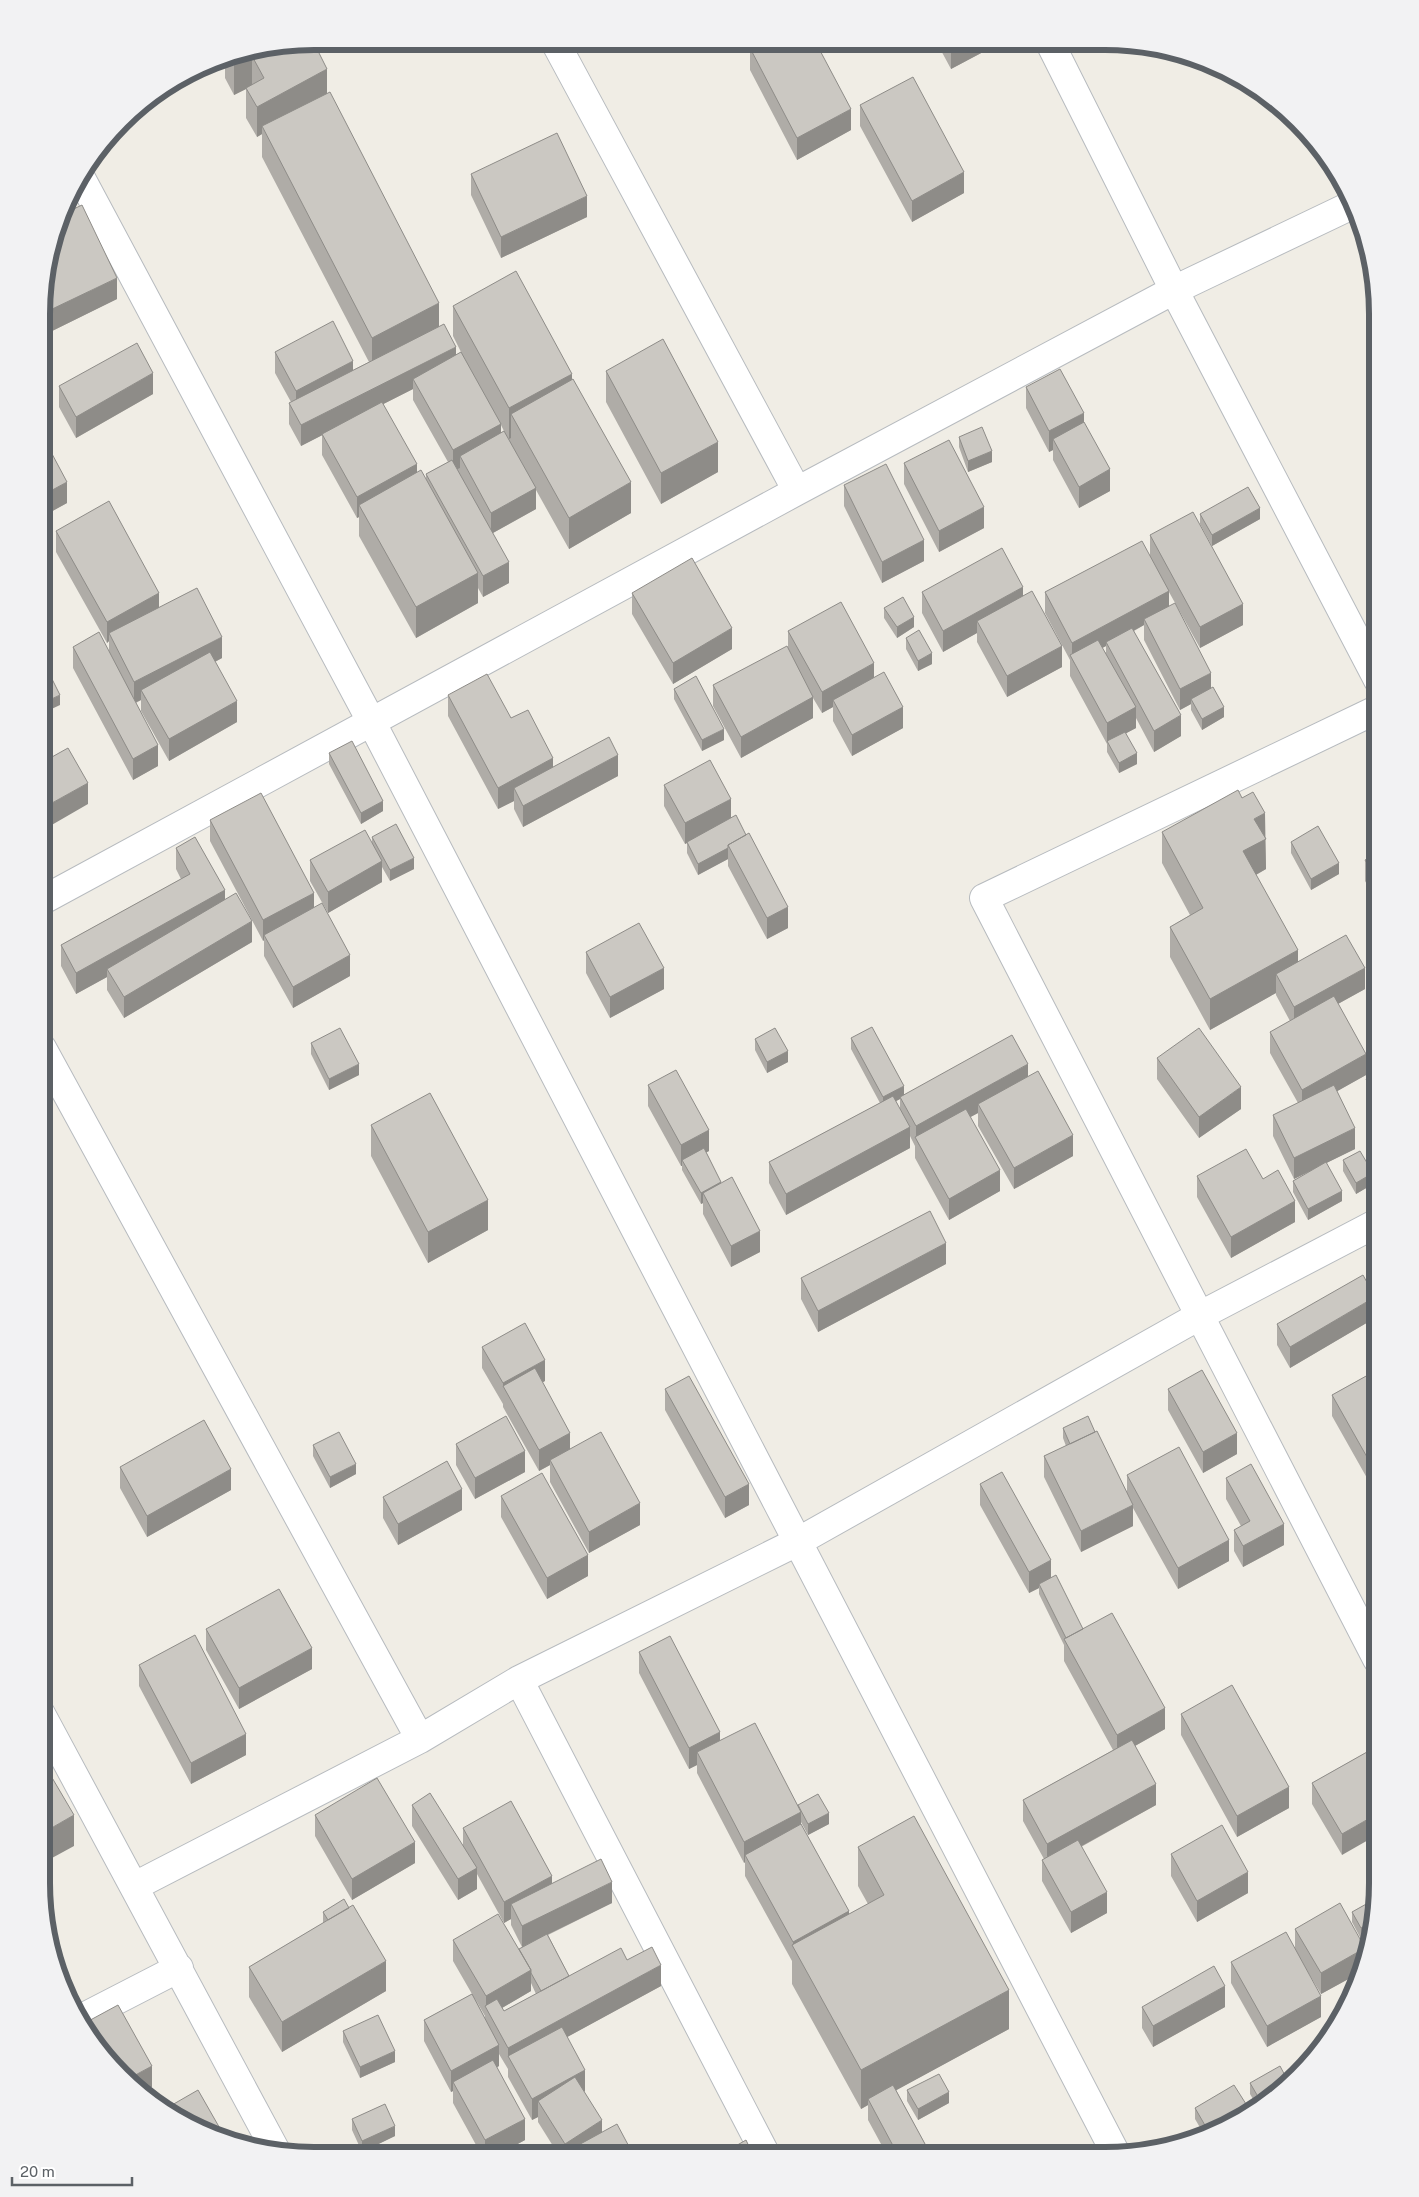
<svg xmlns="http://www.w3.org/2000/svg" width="1419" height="2197" font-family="'Public Sans',sans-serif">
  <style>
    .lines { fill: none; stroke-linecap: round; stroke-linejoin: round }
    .minor-casing { stroke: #b7bbbf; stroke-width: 30 }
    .minor { stroke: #fff; stroke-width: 28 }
    .wall { fill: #afaca7; fill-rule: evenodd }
    .shaded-wall { fill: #8e8c88 }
    .building { fill: #cbc8c2; stroke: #8e8c88 }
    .rim { fill: none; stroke: #5c6166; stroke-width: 6 }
  </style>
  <rect width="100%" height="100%" fill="#f0ede5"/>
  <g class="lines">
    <g class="minor-casing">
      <path id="minor" d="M555,42L797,491
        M1050,43L1174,290L1378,680
        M81,178L371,721L1116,2154
        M43,900L797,491L1174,290L1354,204
        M42,1048L420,1739
        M1377,1659L984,898L1378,709
        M519,1680L766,2155
        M41,1714L277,2153
        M135,1886L420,1739L519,1680L799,1541L1201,1315L1377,1223
        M80,2019L179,1968"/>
    </g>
    <use href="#minor" class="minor"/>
  </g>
  <path class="wall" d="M313,41L327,93L439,327L456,355L461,352L453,336V306L572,380L631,513L569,549L536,490V509L493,533L509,583L483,597L478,588V603L416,638L359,536V517L357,518L322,455V435L301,446L289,424V403L291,402L275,373V352L353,370L369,362L262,157V134L257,137L246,118V89L234,95L225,78V59ZM413,389V400L448,462L426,474V479L417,473L383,404ZM501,425L504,431L501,433Z
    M937,43H1000L951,69Z
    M750,48L851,130L797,160L750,70Z
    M860,105L964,193L912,222L860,126Z
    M471,174L587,217L501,258L471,195Z
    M44,279L117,299L48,333L43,324Z
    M606,371L718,472L661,504L606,402Z
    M59,386L153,394L76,438L59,407Z
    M1026,387L1084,423L1110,491L1079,508L1053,460V450L1049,452L1026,408Z
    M43,437L67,503L47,514V542L43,544Z
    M959,437L992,462L968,472L959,447Z
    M904,463L984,528L939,552L904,484Z
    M844,485L924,561L882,583L844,506Z
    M1200,514L1260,519L1212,546L1200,524Z
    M56,531L159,607L222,658L215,662L237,722L169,761L141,711V700L136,703L158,766L133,780L73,668V647L109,653V641L107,643L56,552Z
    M1150,535L1243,625L1200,648L1169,592V606L1211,688L1224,717L1202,730L1191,710V704L1180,710L1144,640V625L1134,631L1181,736L1154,752L1136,718V728L1126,733L1137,764L1119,773L1107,752V744L1070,676V660L1045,613V592L1150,555ZM1106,646V653L1102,648Z
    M922,592L1023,596L1062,667L1007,697L977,642V633L943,652L922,613Z
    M632,593L732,649L673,684L632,614Z
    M884,608L914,627L897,638L884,618Z
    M788,631L874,677L903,728L852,756L833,721V707L822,713L813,698V718L741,758L713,706V685L788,649Z
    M906,638L932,664L918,671L906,649Z
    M674,689L724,740L702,751L674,699Z
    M448,695L511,718L553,767L618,776L523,827L514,809V801L498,809L448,716Z
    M329,753L383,811L361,824L329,764Z
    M664,785L731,818L788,928L767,939L728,866V859L698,875L687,853V843L685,844L664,806Z
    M210,820L314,908L350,976L293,1008L264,956V940L263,941L210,841Z
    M1162,832L1265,838L1266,869L1256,875L1298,962L1365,989L1338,1004L1366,1075L1337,1091L1355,1149L1326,1163L1342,1201L1308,1220L1293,1192V1181L1312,1170L1294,1179L1273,1136V1115L1298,1103L1270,1053V1032L1290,1021L1276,995V993L1210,1030L1170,957V927L1190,915L1162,863Z
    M372,837L414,869L390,881L382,867V882L328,913L310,881V860L372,843Z
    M1291,842L1339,874L1311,890L1291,853Z
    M176,848L225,900L252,942L124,1018L107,990V977L76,994L61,966V945L181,879L176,869Z
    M1378,853V903L1365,881V860Z
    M586,952L664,989L610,1018L586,973Z
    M1377,1028V1069L1369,1054V1033Z
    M851,1038L904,1095L1028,1077L1073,1156L1014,1189L978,1126V1113L970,1117L1000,1191L949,1220L915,1158V1146L910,1136V1148L786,1215L769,1183V1162L880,1103L851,1049ZM900,1099V1109L896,1101Z
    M755,1039L788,1062L767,1073L755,1050Z
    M311,1043L359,1075L329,1090L311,1054Z
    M1157,1058L1241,1109L1199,1138L1157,1079Z
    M1377,1072V1121L1366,1100V1079Z
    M648,1085L709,1151L706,1152L721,1183L760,1252L731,1267L703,1214V1203L701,1204L682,1170V1166H681L648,1106Z
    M371,1125L488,1230L428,1263L371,1156Z
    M1343,1160L1373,1184L1356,1194L1343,1171Z
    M1197,1176L1295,1222L1231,1258L1197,1197Z
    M946,1264L818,1332L801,1299V1278Z
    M1375,1318L1290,1368L1277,1345V1324Z
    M1377,1318V1354L1371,1343V1322Z
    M482,1347L545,1381L542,1382L570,1449L640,1525L589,1553L550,1482V1465L539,1471L503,1407V1404L482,1368Z
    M1377,1370L1376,1494L1332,1416V1395Z
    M665,1389L749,1505L725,1518L665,1410Z
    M1168,1389L1237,1454L1203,1473L1168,1410Z
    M1063,1428L1095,1432L1127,1492V1475L1229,1561L1178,1589L1133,1508V1526L1081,1552L1044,1477V1456L1066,1446L1063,1438Z
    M456,1444L525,1472L475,1499L456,1465Z
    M313,1445L356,1474L330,1488L313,1456Z
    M120,1467L231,1490L147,1537L120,1488Z
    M1226,1478L1284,1545L1243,1567L1234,1551V1530L1241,1526L1226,1499Z
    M980,1484L1051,1577L1083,1629L1165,1729L1135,1746L1156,1805L1081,1847L1107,1913L1071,1933L1042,1881V1860L1044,1859L1023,1821V1800L1113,1750L1064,1661V1645L1039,1594V1588L1029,1593L980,1505Z
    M501,1496L588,1576L547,1599L501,1517Z
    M383,1497L462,1510L398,1545L383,1518Z
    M206,1629L312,1669L239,1709L206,1650Z
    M639,1652L720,1740L798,1805L829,1824L808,1835L801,1822V1825L849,1914L868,1904L858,1886V1847L1009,2029L896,2090L931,2155H887L868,2120V2105L861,2109L792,1984V1961L745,1876V1862L744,1863L697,1773V1765L689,1769L639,1673Z
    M139,1665L246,1755L191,1784L139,1686Z
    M1181,1714L1289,1808L1237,1837L1181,1735Z
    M1367,1752L1342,1855L1312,1804V1783Z
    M412,1805L463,1845V1828L552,1883L612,1903L548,1935L569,1976L627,1960L661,1986L567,2037L585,2091L584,2092L602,2133L633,2154H558L538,2122V2117L532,2120L508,2077V2069L499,2054V2066L497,2067L525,2140L499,2154H481L453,2103V2091L451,2092L424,2041V2020L472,1994L453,1961V1940L519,1949L522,1947L511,1925V1919L504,1923L477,1874V1889L458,1900L412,1826ZM531,1983L536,1994L504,2011L502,2008L531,1991ZM474,1997L485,2016V2018Z
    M315,1815L415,1863L352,1900L315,1836Z
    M1171,1854L1248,1893L1197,1922L1171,1876Z
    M1377,1898L1361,1939L1352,1922V1912Z
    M323,1912L386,1991L282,2052L249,1997V1967L323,1923Z
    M1295,1929L1365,1960L1363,1971L1321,1994L1303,1964L1321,2017L1267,2047L1231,1983V1962L1295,1949Z
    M1142,2007H1225L1153,2047L1142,2028Z
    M343,2031L395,2062L360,2078L343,2042Z
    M1250,2083L1285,2088L1257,2106L1250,2094Z
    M907,2090L949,2103L918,2120L907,2101Z
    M1195,2108L1246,2113L1210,2135L1205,2136L1195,2119Z
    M352,2119L395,2136L362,2152L352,2130Z"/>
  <path class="shaded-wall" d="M960,43H1000L951,69V48Z
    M252,56V86L246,88V89L234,95V65Z
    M327,69V100L262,126V134L257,137V107Z
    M851,109V130L797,160V138Z
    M964,172V193L912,222V201Z
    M587,196V217L501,258V237Z
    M117,278V299L48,333V311Z
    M439,303V333L372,368V338Z
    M456,347V368L413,379V389L301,446V425Z
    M353,361V382L296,412V391Z
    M153,373V394L76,438V417Z
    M572,374V404L511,414V438L509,439V408Z
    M1084,413V434L1053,439V450L1049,452V431Z
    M501,424V445L460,456V468L453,471V450Z
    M718,442V472L661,504V473Z
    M992,451V462L968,472V461Z
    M417,464V485L359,505V517L357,518V497Z
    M1110,469V491L1079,508V487Z
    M67,482V503L47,514V542L43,544V513L45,512V494Z
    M631,482V513L569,549V518Z
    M536,488V509L491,534V513Z
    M984,507V528L939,552V531Z
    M1260,508V519L1212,546V535Z
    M924,540V561L882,583V562Z
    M509,562V583L483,597V576Z
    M478,573V603L416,638V607Z
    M1023,587V608L977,621V633L943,652V631Z
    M1169,591V612L1144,619V625L1107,645L1106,642V646L1074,663L1072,659V643Z
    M159,593V614L109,633V641L107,643V622Z
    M1243,604V625L1200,648V627Z
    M914,617V627L897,638V627Z
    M732,628V649L673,684V663Z
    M222,637V658L145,698L141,690V700L134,703V682Z
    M1062,646V667L1007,697V676Z
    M932,653V664L918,671V661Z
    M874,663V684L833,700V707L822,713V692Z
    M1211,673V694L1191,699V704L1180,710V689Z
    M60,695V705L43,713V703Z
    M813,697V718L741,758V737Z
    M237,701V722L169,761V739Z
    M903,707V728L852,756V735Z
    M1136,707V728L1108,743L1107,741V744V723Z
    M1224,707V717L1202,730V719Z
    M1181,715V736L1154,752V731Z
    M724,729V740L702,751V740Z
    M48,733V754L43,756V735Z
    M158,745V766L133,780V759Z
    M1137,753V764L1119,773V763Z
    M618,755V776L523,827V806Z
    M553,758V779L514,788V801L498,809V788Z
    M88,783V804L43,830V808Z
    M731,799V820L687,842V843L685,844V823Z
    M383,801V811L361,824V813Z
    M1265,813L1266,869L1243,882V851L1254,819Z
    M728,848V859L698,875V864Z
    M414,858V869L390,881V870Z
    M382,861V882L328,913V892Z
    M1339,863V874L1311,890V879Z
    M225,890V911L107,969V977L76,994V973Z
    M314,893V914L264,935V940L263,941V920Z
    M788,907V928L767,939V918Z
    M252,921V942L124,1018V997Z
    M1298,950V981L1276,974V993L1210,1030V999Z
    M350,955V976L293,1008V987Z
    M664,968V989L610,1018V997Z
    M1365,968V989L1294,1028V1007Z
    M788,1051V1062L767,1073V1062Z
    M1366,1054V1075L1302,1111V1090Z
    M359,1064V1075L329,1090V1079Z
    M1028,1064V1085L978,1104V1113L919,1145L916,1139V1126Z
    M904,1086V1097H900V1099L883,1108V1097Z
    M1241,1087V1109L1199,1138V1117Z
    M910,1127V1148L786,1215V1194Z
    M1355,1128V1149L1294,1179V1158Z
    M709,1130V1151L685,1164L682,1160V1166H681V1145Z
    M1073,1135V1156L1014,1189V1168Z
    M1000,1170V1191L949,1220V1199Z
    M1373,1173V1184L1356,1194V1183Z
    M721,1182V1192L703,1193V1203L701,1204V1193Z
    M1342,1191V1201L1308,1220V1209Z
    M488,1200V1230L428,1263V1232Z
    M1295,1201V1222L1231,1258V1237Z
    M760,1231V1252L731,1267V1246Z
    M946,1243V1264L818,1332V1311Z
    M1375,1297V1318L1290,1368V1347Z
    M545,1360V1381L511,1400L503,1386V1404V1383Z
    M570,1433V1454L550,1460V1465L539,1471V1450Z
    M1237,1433V1454L1203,1473V1452Z
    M525,1451V1472L475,1499V1478Z
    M356,1464V1474L330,1488V1477Z
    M231,1469V1490L147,1537V1516Z
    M1376,1473H1377V1494H1376Z
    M749,1484V1505L725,1518V1497Z
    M462,1489V1510L398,1545V1524Z
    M640,1503V1525L589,1553V1532Z
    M1133,1505V1526L1081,1552V1531Z
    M1284,1524V1545L1243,1567V1546Z
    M1229,1540V1561L1178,1589V1568Z
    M588,1555V1576L547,1599V1578Z
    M1051,1560V1581L1039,1584V1588L1029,1593V1572Z
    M312,1648V1669L239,1709V1688Z
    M1165,1708V1729L1117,1756V1735Z
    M720,1732V1753L697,1752V1765L689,1769V1748Z
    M246,1734V1755L191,1784V1763Z
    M1156,1784V1805L1047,1865V1844Z
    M1289,1787V1808L1237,1837V1816Z
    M801,1812V1833L745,1855V1862L744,1863V1842Z
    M829,1813V1824L808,1835V1824Z
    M1377,1814V1835L1342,1855V1834Z
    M74,1815V1846L41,1864V1834Z
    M415,1842V1863L352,1900V1879Z
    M477,1868V1889L458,1900V1879Z
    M1248,1872V1893L1197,1922V1901Z
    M552,1876V1897L511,1904V1919L504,1923V1902Z
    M612,1882V1903L522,1947V1926Z
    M1107,1892V1913L1071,1933V1912Z
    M849,1911V1932L793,1947V1942Z
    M1373,1921L1371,1933L1361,1939V1928Z
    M1365,1948V1960L1363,1971L1321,1994V1973Z
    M386,1961V1991L282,2052V2022Z
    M661,1965V1986L514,2066L508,2056V2070V2048Z
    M531,1970V1991L490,2015L486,2007V1996Z
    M1225,1986V2007L1153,2047V2026Z
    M1009,1990V2029L871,2104L868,2099V2105L861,2109V2070Z
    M1321,1996V2017L1267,2047V2026Z
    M499,2045V2066L457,2089L453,2082V2091L451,2092V2071Z
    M395,2051V2062L360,2078V2067Z
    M152,2066V2087L141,2093L128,2079Z
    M585,2070V2091L546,2113L538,2101V2117L532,2120V2099Z
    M1288,2085L1285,2088L1260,2104V2100Z
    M949,2092V2103L918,2120V2109Z
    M1246,2104V2113L1210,2135L1206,2136V2127Z
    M525,2119V2140L499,2154H485V2140Z
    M602,2120V2141L565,2154V2144Z
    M395,2126V2136L362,2152V2141Z"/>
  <path class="building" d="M313,41L327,69L257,107L246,88L264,78L252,56L234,65L231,58Z
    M761,43H816L851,109L797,138L750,48Z
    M949,43H960L951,48Z
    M913,77L964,172L912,201L860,105Z
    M330,92L439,303L372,338L262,126Z
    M557,133L587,196L501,237L471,174Z
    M82,205L117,278L48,311L44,303V279L63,214Z
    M516,271L572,374L509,408L453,306Z
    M333,321L353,361L296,391L275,352Z
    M444,324L456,347L301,425L289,403Z
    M663,339L718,442L661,473L606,371Z
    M137,343L153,373L76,417L59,386Z
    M461,352L501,424L453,450L413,379Z
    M1060,369L1084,413L1049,431L1026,387Z
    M573,379L631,482L569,518L511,414Z
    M382,402L417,464L357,497L322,434Z
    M1084,422L1110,469L1079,487L1053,439Z
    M982,427L992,451L968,461L959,437Z
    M504,431L536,488L491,513L460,456Z
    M43,437L67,482L45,494L43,491Z
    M949,440L984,507L939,531L904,463Z
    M452,460L509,562L483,576L426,474Z
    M886,464L924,540L882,562L844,485Z
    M421,470L478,573L416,607L359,505Z
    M1248,487L1260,508L1212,535L1200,514Z
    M109,501L159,593L107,622L56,531Z
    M43,505L47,511L43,513Z
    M1193,512L1243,604L1200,627L1150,535Z
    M1142,541L1169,591L1072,643L1045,592Z
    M1002,548L1023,587L943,631L922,592Z
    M692,558L732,628L673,663L632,593Z
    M197,588L222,637L134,682L109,633Z
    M1032,591L1062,646L1007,676L977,621Z
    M903,597L914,617L897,627L884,608Z
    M841,602L874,663L822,692L788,631Z
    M1175,603L1211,673L1180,689L1144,619Z
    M1132,628L1181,715L1154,731L1106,642Z
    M919,630L932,653L918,661L906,638Z
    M99,632L158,745L133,759L73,647Z
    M1098,640L1136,707L1107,723L1070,655Z
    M787,646L813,697L741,737L713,685Z
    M210,652L237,701L169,739L141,690Z
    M47,669L60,695L43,703V671Z
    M884,672L903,707L852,735L833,700Z
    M487,674L511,718L528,710L553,758L498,788L448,695Z
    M696,676L724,729L702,740L674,689Z
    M1213,687L1224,707L1202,719L1191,699Z
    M43,724L48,733L43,735Z
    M1125,732L1137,753L1119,763L1107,741Z
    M609,737L618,755L523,806L514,788Z
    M352,741L383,801L361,813L329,753Z
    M68,748L88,783L43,808V762Z
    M710,760L731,799L685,823L664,785Z
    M1238,790L1242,798L1253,792L1265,813L1254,819L1266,839L1243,851L1298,950L1210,999L1170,927L1203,908L1162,832Z
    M261,793L314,893L263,920L210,820Z
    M736,815L746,835L728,845V848L698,864L687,842Z
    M396,824L414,858L390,870L372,837Z
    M1318,826L1339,863L1311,879L1291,842Z
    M365,830L382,861L328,892L310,860Z
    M749,833L788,907L767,918L728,845Z
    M195,837L225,890L76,973L61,945L190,874L176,848Z
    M1378,853V882L1365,860Z
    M236,893L252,921L124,997L107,969Z
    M322,903L350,955L293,987L264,935Z
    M639,923L664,968L610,997L586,952Z
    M1346,935L1365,968L1294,1007L1276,974Z
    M1334,996L1366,1054L1302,1090L1270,1032Z
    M872,1027L904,1086L883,1097L851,1038Z
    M340,1028L359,1064L329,1079L311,1043Z
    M775,1028L788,1051L767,1062L755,1039Z
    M1199,1028L1241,1087L1199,1117L1157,1058Z
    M1377,1028V1048L1369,1033Z
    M1012,1035L1028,1064L916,1126L900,1097Z
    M676,1070L709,1130L681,1145L648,1085Z
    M1038,1071L1073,1135L1014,1168L978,1104Z
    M1377,1072V1100L1366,1079Z
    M1334,1085L1355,1128L1294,1158L1273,1115Z
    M430,1093L488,1200L428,1232L371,1125Z
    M893,1096L910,1127L786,1194L769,1162Z
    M966,1109L1000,1170L949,1199L915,1137Z
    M704,1148L721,1182L701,1193L682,1160Z
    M1246,1149L1263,1179L1278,1170L1295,1201L1231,1237L1197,1176Z
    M1360,1151L1373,1173L1356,1183L1343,1160Z
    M1326,1162L1342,1191L1308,1209L1293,1181Z
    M732,1177L760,1231L731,1246L703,1193Z
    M930,1211L946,1243L818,1311L801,1278Z
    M1363,1275L1375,1297L1290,1347L1277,1324Z
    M1377,1318V1333L1371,1322Z
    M525,1323L545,1360L503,1383L482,1347Z
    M535,1368L570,1433L539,1450L503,1386Z
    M1202,1370L1237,1433L1203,1452L1168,1389Z
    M1377,1370V1473H1376L1332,1395Z
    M689,1376L749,1484L725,1497L665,1389Z
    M506,1416L525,1451L475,1478L456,1444Z
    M1088,1416L1095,1432L1070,1444L1063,1428Z
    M204,1420L231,1469L147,1516L120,1467Z
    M1097,1431L1133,1505L1081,1531L1044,1456Z
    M339,1432L356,1464L330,1477L313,1445Z
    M601,1432L640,1503L589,1532L550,1460Z
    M1179,1447L1229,1540L1178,1568L1127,1475Z
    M447,1461L462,1489L398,1524L383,1497Z
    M1251,1464L1284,1524L1243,1546L1234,1530L1250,1521L1226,1478Z
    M1002,1472L1051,1560L1029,1572L980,1484Z
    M542,1473L588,1555L547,1578L501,1496Z
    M1056,1575L1083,1629L1066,1638L1039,1584Z
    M279,1589L312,1648L239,1688L206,1629Z
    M1112,1613L1165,1708L1117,1735L1064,1639Z
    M195,1635L246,1734L191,1763L139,1665Z
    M670,1636L720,1732L689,1748L639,1652Z
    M1232,1685L1289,1787L1237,1816L1181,1714Z
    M755,1723L801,1812L744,1842L697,1752Z
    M1132,1740L1156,1784L1047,1844L1023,1800Z
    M1367,1752L1377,1771V1814L1342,1834L1312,1783Z
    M44,1764L74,1815L41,1834V1765Z
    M377,1778L415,1842L352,1879L315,1815Z
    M430,1793L477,1868L458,1879L412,1805Z
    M818,1794L829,1813L808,1824L798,1805Z
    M511,1801L552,1876L504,1902L463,1828Z
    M914,1816L1009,1990L861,2070L792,1945L884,1895L858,1847Z
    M801,1824L849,1911L793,1942L745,1855Z
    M1222,1825L1248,1872L1197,1901L1171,1854Z
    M1078,1840L1107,1892L1071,1912L1042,1860Z
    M601,1859L612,1882L522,1926L511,1904Z
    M1377,1898L1373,1921L1361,1928L1352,1912Z
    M344,1899L349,1908L328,1920L323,1912Z
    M1340,1903L1365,1948L1321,1973L1295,1929Z
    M353,1905L386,1961L282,2022L249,1967Z
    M498,1914L531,1970L486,1996L453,1940Z
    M1286,1932L1321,1996L1267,2026L1231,1962Z
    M547,1934L569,1976L541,1991L531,1973V1970L519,1949Z
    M652,1947L661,1965L508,2048L485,2006L497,1999L504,2011L621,1948L627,1960Z
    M1214,1966L1225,1986L1153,2026L1142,2007Z
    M472,1994L499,2045L451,2071L424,2020Z
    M118,2005L152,2066L128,2079L98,2049L83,2024Z
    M378,2015L395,2051L360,2067L343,2031Z
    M562,2027L585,2070L532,2099L508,2056Z
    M493,2060L525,2119L485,2140L453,2082Z
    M1280,2066L1289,2083L1288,2085L1260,2100L1250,2083Z
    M939,2074L949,2092L918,2109L907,2090Z
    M575,2077L602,2120L565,2144L538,2101Z
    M893,2085L931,2155H898L868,2099Z
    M1234,2085L1246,2104L1206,2127L1195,2108Z
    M198,2090L226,2139L210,2135L165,2109Z
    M385,2104L395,2126L362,2141L352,2119Z
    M617,2124L633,2154H562Z
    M746,2140L753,2155H720Z
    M553,2149L556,2154H543Z"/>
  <path d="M0 0H1419V2197H0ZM314 50H1105A264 264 0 0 1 1369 314V1883A264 264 0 0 1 1105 2147H314A264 264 0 0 1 50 1883V314A264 264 0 0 1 314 50Z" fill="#f2f2f3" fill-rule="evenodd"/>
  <path class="rim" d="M314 50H1105A264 264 0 0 1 1369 314V1883A264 264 0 0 1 1105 2147H314A264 264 0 0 1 50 1883V314A264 264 0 0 1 314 50Z"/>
  <path d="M12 2177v8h120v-8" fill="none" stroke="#5c6166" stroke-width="2.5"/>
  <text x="20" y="2177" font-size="15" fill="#5c6166" stroke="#ffffff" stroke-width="4" paint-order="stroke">20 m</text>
</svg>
